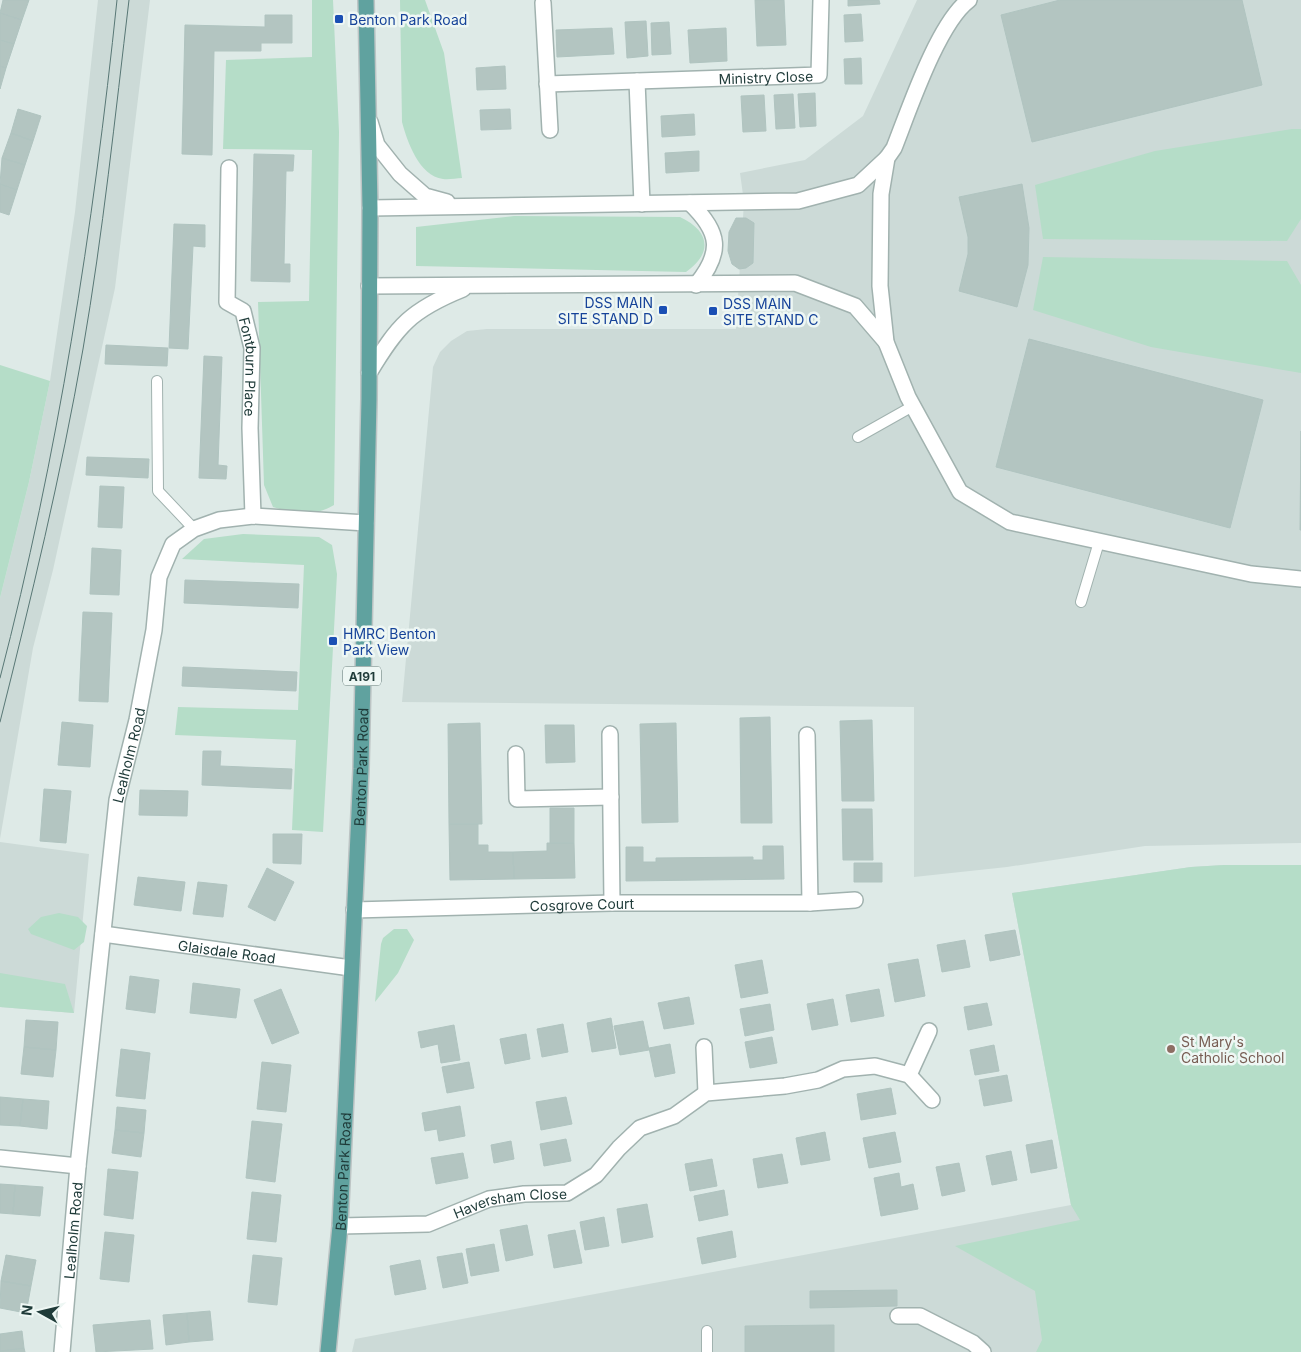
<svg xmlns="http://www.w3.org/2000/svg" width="1301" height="1352" font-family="Inter,sans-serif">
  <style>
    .built { fill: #ccdad7 }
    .green { fill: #b5ddc8 }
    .building { fill: #b3c5c1; stroke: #b0c4c0 }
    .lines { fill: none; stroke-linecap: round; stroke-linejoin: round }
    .service-casing { stroke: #a1b2af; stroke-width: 12 }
    .pedestrian-casing { stroke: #a1b2af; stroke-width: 18 }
    .minor-casing { stroke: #a1b2af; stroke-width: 18 }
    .primary-casing { stroke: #bcc4c4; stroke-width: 18 }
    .service { stroke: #fff; stroke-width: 10 }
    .pedestrian { stroke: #fff; stroke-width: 15 }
    .minor { stroke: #fff; stroke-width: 15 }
    .primary { stroke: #60a29f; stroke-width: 15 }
    .tram { stroke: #587775; stroke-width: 1 }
    .transit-dot { fill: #1a4fb4; stroke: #eef7f4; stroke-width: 2 }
    .education-dot { fill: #8d6e63; stroke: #eef7f4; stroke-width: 2 }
    .labels { text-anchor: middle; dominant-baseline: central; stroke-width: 5; stroke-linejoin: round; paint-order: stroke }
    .shield { fill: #eef7f4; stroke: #5d7371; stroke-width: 1 }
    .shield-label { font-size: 12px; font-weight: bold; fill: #1f3b39 }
    .transit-label { font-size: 14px; fill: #164399; stroke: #eef7f4; text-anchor: start }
    .street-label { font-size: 14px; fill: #1f3b39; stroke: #eef7f4 }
    .education-label { font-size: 14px; fill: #785e54; stroke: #eef7f4; text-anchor: start }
  </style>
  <rect width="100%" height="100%" fill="#deeae7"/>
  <path class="built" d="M98,0H150L115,288L53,570L33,648L0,839V598L29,482L50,381L75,212Z
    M917,0H1301V843L1145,846L1007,867L914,877V707L402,702L433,367L440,352L451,341L467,331L487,329H736L744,202L740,173L805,160L863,116Z
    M0,842L89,854L74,1013L0,1007Z
    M1224,865H1301V1352H352L355,1339L1071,1205L1012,893L1191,867Z"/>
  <path class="green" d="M312,0H333L339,132L334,505C315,517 294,514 273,507L264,485L258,302L309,301L312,150L223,149L226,60L312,57Z
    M400,0H425L444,53L462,178C456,178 449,180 443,179C419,176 407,141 402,122Z
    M1292,129H1301V219L1287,241L1043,239L1035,185L1155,151Z
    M514,216L680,217C710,231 713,253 686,272L416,266V227Z
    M1043,257L1287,261L1301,285V373L1151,347L1033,310Z
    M0,365L50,381L29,482L0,598Z
    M243,534L319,537L332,545L337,574L323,832L292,830L296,740L175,735L178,707L298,710L304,565L182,559L204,539Z
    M1224,865H1301V1352H1036L1042,1340L1035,1291L955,1246L1080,1220L1071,1205L1012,893L1191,867Z
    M59,913L78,917L87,926L84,942L74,950L31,934L28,929L41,917Z
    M394,929H407L414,940L398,973L375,1002L381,944L383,938Z
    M0,973L65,984L74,1013L0,1007Z"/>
  <path class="building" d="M3,0H29L22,20L0,13Z
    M755,0H784L786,45L757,46Z
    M848,0H879L880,4L848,6Z
    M1060,0H1242L1262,85L1032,142L1001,15Z
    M0,13L22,20L14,44L0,40Z
    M861,14L863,41L845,42L844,15Z
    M265,15H292V43H261V51H214L212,155L182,154L185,25L265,27Z
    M646,21L648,56L627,58L625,22Z
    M669,22L671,54L652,55L651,23Z
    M612,28L614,54L557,57L556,30Z
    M726,28L727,61L690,63L688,30Z
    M0,40L14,44L6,68L0,66Z
    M861,58L862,84H845L844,59Z
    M0,66L6,68L0,89Z
    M505,66L506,89L477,90L476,68Z
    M815,93L816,126L800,127L798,94Z
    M793,94L795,128L776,129L774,95Z
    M764,95L766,131L743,132L741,96Z
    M18,109L41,116L33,141L11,133Z
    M510,109L511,129L481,130L480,110Z
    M694,114L695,135L662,137L661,116Z
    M11,133L33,141L25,165L2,158Z
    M699,151V171L666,173L665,153Z
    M254,154L294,155L293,171H286L284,264H290V282L251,281Z
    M2,158L25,165L17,190L0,184Z
    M0,184L17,190L9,215L0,212Z
    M1022,184L1029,228L1028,265L1017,307L959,291L968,254V237L959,197Z
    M736,218H746L754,223L753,263L746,268L739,269L732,264L728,251L729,232Z
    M174,224L205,225V247L193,246L188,349L169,348Z
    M1029,339L1263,400L1230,528L996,467Z
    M106,345L168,348L167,366L105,364Z
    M204,356L222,357L218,465L227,466L226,479L199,478Z
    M1301,431V530H1300Z
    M87,457L149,459L148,478L86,475Z
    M100,486L124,487L122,528L98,527Z
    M92,548L121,550L119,595L90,594Z
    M185,580L299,584L298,608L184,603Z
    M83,612L112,613L108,702L79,701Z
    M183,667L297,672L296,691L182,686Z
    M770,717L772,823H741L740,718Z
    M872,720L874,801H842L840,721Z
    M62,722L93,725L90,767L58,765Z
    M480,723L482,824H449L448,724Z
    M676,723L678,822L642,823L640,724Z
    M545,725H574L575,762L546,763Z
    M203,751H221L220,766L292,769L291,789L202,785Z
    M44,789L71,791L66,843L40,841Z
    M140,790L188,791L187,816L139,815Z
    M550,808H574V843H550Z
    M842,809H872L873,860H843Z
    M449,824H478V845H488V852H513L514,879L450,880Z
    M273,834H302L301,864L273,863Z
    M547,843H574L575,878L514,879L513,852L547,851Z
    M763,846H783L784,879L626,881V847H643V862H656V858L753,857V860H763Z
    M854,863H882V882H854Z
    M267,868L294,882L275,921L248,907Z
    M138,877L185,882L181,911L134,905Z
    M198,882L227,885L223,917L193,914Z
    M1015,930L1020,955L990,961L985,935Z
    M965,940L970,967L942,972L937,945Z
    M918,959L925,996L895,1002L888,964Z
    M762,960L768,993L741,998L735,965Z
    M130,976L159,980L155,1013L126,1009Z
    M193,983L240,989L236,1018L190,1013Z
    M281,989L299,1033L272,1044L254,1000Z
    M879,989L884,1016L851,1022L846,995Z
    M689,997L694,1024L664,1029L658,1003Z
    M833,999L838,1025L812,1030L807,1004Z
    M987,1003L992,1025L968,1030L964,1007Z
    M770,1004L774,1030L745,1036L740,1009Z
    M611,1018L616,1048L592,1052L587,1023Z
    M26,1020L58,1022L56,1050L24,1047Z
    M643,1021L649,1050L620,1055L614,1026Z
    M563,1024L568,1052L542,1057L537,1029Z
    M454,1025L460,1060L441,1063L438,1044L421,1048L418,1032Z
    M526,1034L530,1059L505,1064L500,1039Z
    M772,1037L777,1063L750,1068L745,1042Z
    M670,1044L675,1073L655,1077L649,1048Z
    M994,1045L999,1071L975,1075L970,1050Z
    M24,1047L56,1050L53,1077L21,1074Z
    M121,1049L150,1053L145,1099L116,1096Z
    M262,1062L291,1065L286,1112L257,1109Z
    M469,1062L474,1088L447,1093L442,1067Z
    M1007,1075L1012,1101L984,1106L979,1080Z
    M891,1088L896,1114L861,1120L857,1094Z
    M0,1097L23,1099L20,1126L0,1125Z
    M566,1097L572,1124L541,1130L536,1102Z
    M23,1099L49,1101L47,1129L20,1126Z
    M460,1106L465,1136L439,1141L437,1129L425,1131L422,1113Z
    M117,1107L146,1110L144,1133L115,1130Z
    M252,1121L282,1124L275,1182L246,1178Z
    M115,1130L144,1133L141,1157L112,1153Z
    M825,1132L830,1160L801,1165L796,1138Z
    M895,1132L901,1162L869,1168L863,1138Z
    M566,1139L571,1161L544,1166L540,1144Z
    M1052,1140L1057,1168L1031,1173L1026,1145Z
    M511,1141L514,1159L494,1163L491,1145Z
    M1011,1151L1017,1180L992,1185L986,1156Z
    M463,1153L468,1178L436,1184L431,1158Z
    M782,1154L788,1183L758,1188L753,1159Z
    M712,1159L717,1186L690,1191L685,1164Z
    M959,1163L965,1191L942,1196L936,1167Z
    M108,1169L138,1172L133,1219L104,1215Z
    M899,1173L901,1187L913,1184L918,1209L881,1216L874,1178Z
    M0,1184L15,1185L13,1214L0,1213Z
    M15,1185L43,1187L40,1216L13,1214Z
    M724,1190L728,1215L699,1221L694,1196Z
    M252,1192L281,1195L276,1242L247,1239Z
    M647,1204L653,1237L622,1243L617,1209Z
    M604,1217L609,1246L585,1250L580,1222Z
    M527,1225L533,1255L506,1261L500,1230Z
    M575,1230L582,1263L554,1268L548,1235Z
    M732,1231L736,1257L702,1264L697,1238Z
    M105,1232L134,1235L129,1282L100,1279Z
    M494,1244L499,1271L471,1276L466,1249Z
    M462,1253L468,1283L443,1288L437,1257Z
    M6,1255L36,1260L31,1286L1,1281Z
    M253,1255L282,1258L277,1305L248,1302Z
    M420,1260L426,1289L395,1295L390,1266Z
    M1,1281L31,1286L26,1313L0,1308Z
    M897,1290V1306L810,1308V1291Z
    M210,1311L213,1340L189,1342L187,1313Z
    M187,1313L189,1342L166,1345L163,1315Z
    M150,1320L153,1349L96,1352L93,1325Z
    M834,1325V1352H745V1326Z
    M22,1331L24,1348L0,1351V1334Z
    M24,1348L25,1352H0V1351Z"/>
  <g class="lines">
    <g class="service-casing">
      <path id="service" d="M157,381L158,491L194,529
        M858,437L913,406
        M1081,602L1099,542
        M707,1331V1352"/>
    </g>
    <g class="pedestrian-casing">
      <path id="pedestrian" d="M898,1316H920L973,1343L983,1352"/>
    </g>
    <g class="minor-casing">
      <g id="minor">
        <path d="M969,0C938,23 909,110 894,148L887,158L881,194L880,286L886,342L908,397L960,492L1010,522L1251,574L1301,579"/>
        <path d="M543,3L550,130"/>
        <path d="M637,81L642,204"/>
        <path id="s1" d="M547,84L819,75L821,0"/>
        <path d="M370,122L377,145L400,174L425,196L447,202"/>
        <path id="s2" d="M229,168L227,302L243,311L252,348L250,428L253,516"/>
        <path d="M690,203C720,232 723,252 696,285"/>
        <path d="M370,208L798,201L858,185L887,158"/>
        <path d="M369,286L795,283L855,306L886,342"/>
        <path d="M369,373C398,325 411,310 463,289"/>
        <path d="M610,734L612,903"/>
        <path d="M807,735L810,903"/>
        <path d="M516,754L517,799L611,797"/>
        <path id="s3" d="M354,910L612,903H810L855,900"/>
        <path id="s4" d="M103,934L351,968"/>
        <path d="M704,1047L706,1093"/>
        <path d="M909,1075L929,1031"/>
        <path d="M0,1158L78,1166"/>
        <path id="s5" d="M340,1226L428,1224L489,1199L524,1194L567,1193L596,1175L619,1148L640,1128L674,1116L706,1093L785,1086L818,1080L843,1069L875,1066L909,1075L932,1100"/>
        <path id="s6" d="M62,1352L78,1166L117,800L137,720L154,630L159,577L173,544L194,529L219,520L253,516L366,523"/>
      </g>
    </g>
    <g class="primary-casing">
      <g id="primary">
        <path id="s7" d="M328,1352L340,1226L361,769L369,399L370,208L366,0"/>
      </g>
    </g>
    <use href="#service" class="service"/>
    <use href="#pedestrian" class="pedestrian"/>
    <use href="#minor" class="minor"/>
    <use href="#primary" class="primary"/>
    <path class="tram" d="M0,678C58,455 93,229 117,0
      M0,722C31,599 61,475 83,349C103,233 115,117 129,0"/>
  </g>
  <g class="transit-dot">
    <rect x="334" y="14" width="10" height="10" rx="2.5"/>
    <rect x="658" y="305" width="10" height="10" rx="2.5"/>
    <rect x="708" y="306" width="10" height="10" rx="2.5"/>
    <rect x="328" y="636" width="10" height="10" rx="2.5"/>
  </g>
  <circle class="education-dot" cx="1171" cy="1049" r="5"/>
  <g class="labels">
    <rect class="shield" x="343" y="666.5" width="38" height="19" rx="4"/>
    <g class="shield-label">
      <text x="362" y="676">A191</text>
    </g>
    <g class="transit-label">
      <text x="349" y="19">Benton Park Road</text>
      <text x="653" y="302" text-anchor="end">DSS MAIN<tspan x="653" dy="16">SITE STAND D</tspan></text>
      <text x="723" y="303">DSS MAIN<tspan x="723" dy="16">SITE STAND C</tspan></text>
      <text x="343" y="633">HMRC Benton<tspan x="343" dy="16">Park View</tspan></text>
    </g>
    <g class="street-label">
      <text stroke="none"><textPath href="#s1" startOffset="219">Ministry Close</textPath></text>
      <text stroke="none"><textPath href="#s2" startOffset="209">Fontburn Place</textPath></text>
      <text stroke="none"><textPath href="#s6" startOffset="601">Lealholm Road</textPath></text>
      <text stroke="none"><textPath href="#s7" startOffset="586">Benton Park Road</textPath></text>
      <text stroke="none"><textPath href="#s3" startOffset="228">Cosgrove Court</textPath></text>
      <text stroke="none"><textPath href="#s4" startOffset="125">Glaisdale Road</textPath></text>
      <text stroke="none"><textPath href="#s7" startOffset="181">Benton Park Road</textPath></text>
      <text stroke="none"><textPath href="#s5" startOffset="174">Haversham Close</textPath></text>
      <text stroke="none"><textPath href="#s6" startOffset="122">Lealholm Road</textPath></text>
    </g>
    <g class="education-label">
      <text x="1181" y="1041">St Mary's<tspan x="1181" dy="16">Catholic School</tspan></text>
    </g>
  </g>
  <g transform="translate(40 1312) rotate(278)" stroke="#eef7f4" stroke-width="4" paint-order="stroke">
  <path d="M0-4L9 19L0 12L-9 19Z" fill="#1f3b39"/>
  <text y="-8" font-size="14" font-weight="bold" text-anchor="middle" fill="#1f3b39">N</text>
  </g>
</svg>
